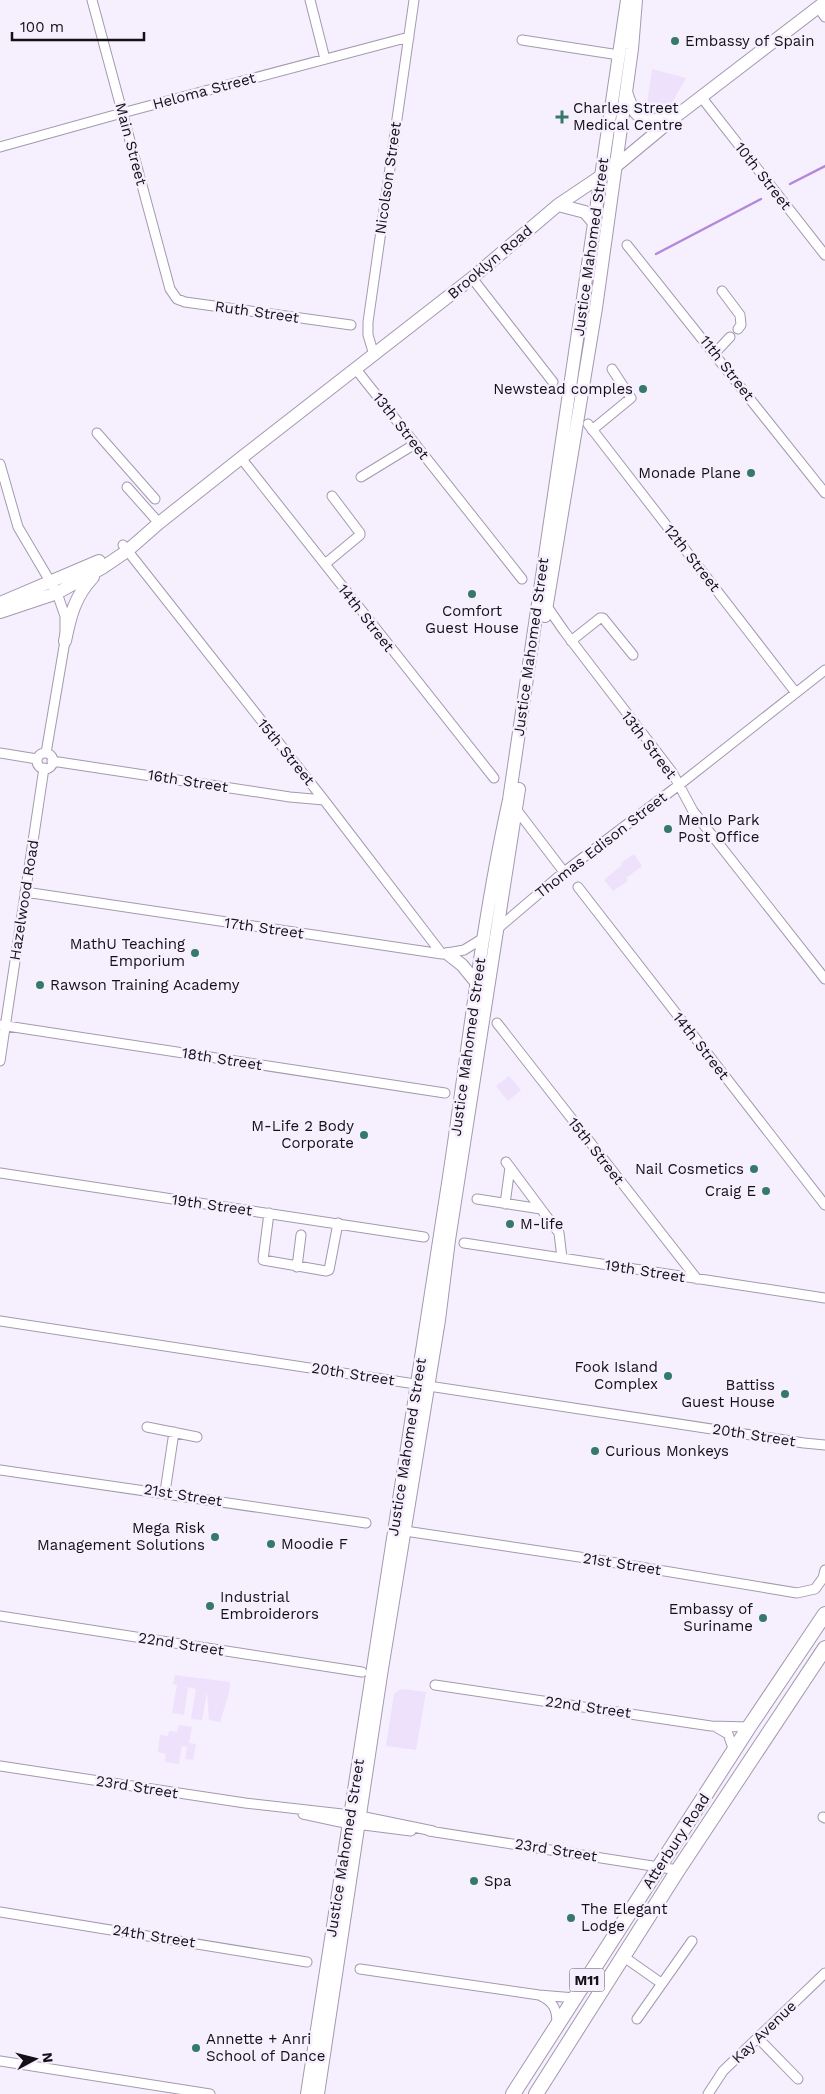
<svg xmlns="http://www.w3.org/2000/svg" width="825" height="2094" font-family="'Work Sans',sans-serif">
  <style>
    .built { fill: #eee1fb }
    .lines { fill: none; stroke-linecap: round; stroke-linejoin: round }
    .stream { stroke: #b289da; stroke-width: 2.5 }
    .minor-casing { stroke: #a499b0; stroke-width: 11 }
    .secondary-casing { stroke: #a499b0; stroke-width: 14 }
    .primary-casing { stroke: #a499b0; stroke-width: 16 }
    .minor { stroke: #fff; stroke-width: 9 }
    .secondary { stroke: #fff; stroke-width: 12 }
    .primary { stroke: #fff; stroke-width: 14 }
    .poi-dot { fill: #36796b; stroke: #f6effe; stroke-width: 2 }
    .labels { text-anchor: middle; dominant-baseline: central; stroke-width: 5; stroke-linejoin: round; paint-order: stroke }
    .shield { fill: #f6effe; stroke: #58535d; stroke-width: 1 }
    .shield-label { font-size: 14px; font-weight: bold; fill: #141018 }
    .poi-label { font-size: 15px; fill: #141018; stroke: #f6effe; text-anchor: start }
    .street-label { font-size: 15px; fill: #141018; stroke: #f6effe }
  </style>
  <rect width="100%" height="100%" fill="#f6effe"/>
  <path class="built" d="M652,69L686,78L669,108L647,104Z
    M634,854L642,866L626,878L628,881L613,891L604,880L622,865L621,863Z
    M509,1076L521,1090L508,1101L496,1086Z
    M175,1675L230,1682L229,1693L220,1722L209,1720L207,1692L202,1720L191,1719L196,1689L188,1687L184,1715L172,1713L177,1685L173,1684Z
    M401,1689L426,1692L416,1750L386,1746L394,1694Z
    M179,1725L192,1727L189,1743L196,1744L193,1760L185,1759L187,1747L182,1746L179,1764L165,1762L166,1754L158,1752L160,1735L168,1736L169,1731L177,1732Z"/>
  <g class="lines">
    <path class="stream" d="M790,184L825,166
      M656,254L761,199"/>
    <g class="minor-casing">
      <path id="minor" d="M92,0L170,289L177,299L185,302L351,325
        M310,0L325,59
        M818,7L825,17
        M522,40L619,55
        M702,98L825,255
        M0,147L122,113L409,37
        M627,245L825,493
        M472,278L553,382
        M722,291L740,315L741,325L738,329
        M715,353L730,337
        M374,355L368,335V322C383,215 399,108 414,0
        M355,368L522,579
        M588,424L796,693
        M592,430L631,398L612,369
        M97,433L155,499
        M241,458L494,778
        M0,464L18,527L57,593L65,616V641L46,753
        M361,477L415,444
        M127,487L159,523
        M123,545L324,800L442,954
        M325,564L360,535V533L332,496
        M546,605L564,631L672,772L693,811L825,979
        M571,641L600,618H603L633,655
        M0,753L37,759
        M37 761a8 8 0 1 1 16 0a8 8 0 1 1-16 0Z
        M52,761L290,797L324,800
        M516,809L564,872
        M578,887L825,1205
        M25,892L442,954L464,950L485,937
        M496,930L564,872L679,785L825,670
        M497,1023L697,1279
        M0,1025L445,1093
        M0,1061L44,768
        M506,1162L559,1233L562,1258
        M0,1173L424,1237
        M477,1199L541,1209
        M505,1204L510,1167
        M269,1213L263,1260L326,1271L329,1270L338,1223
        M464,1243L825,1298
        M297,1267L301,1235
        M0,1321L804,1443L825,1445
        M147,1427L197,1437
        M0,1470L366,1523
        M165,1492L174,1432
        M405,1531L586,1558L797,1593L815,1589L823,1578L825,1570
        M0,1616L362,1672
        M435,1685L711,1726L749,1727
        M716,1727L728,1734L734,1751
        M0,1766L245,1803L360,1816L433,1831
        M303,1814L340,1822L411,1831
        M823,1817L825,1818
        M429,1831L678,1870
        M0,1912L307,1962
        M624,1957L661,1983
        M360,1969L539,1995L575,1998
        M541,1996C554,2002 557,2010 557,2024
        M637,2019L692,1941
        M758,2038L798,2079
        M0,2061L210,2094
        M708,2094L723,2071L825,1973"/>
    </g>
    <g class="secondary-casing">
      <path id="secondary" d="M626,92C634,120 646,124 672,117
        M558,205L585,212L595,224
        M0,603L99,561
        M0,612L57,593L102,568L127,551L159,523L241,458L472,278L558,205L616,166L675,117L825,2
        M545,616L596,308L632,49L636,0
        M65,641C70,616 75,596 93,577
        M448,954L462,965L476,982
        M307,2094C353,1799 398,1504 444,1209C466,1073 479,935 509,800L627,0
        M318,2094L381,1675L439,1320L449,1240L519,789"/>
    </g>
    <g class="primary-casing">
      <path id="primary" d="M513,2094L749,1727L825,1614
        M536,2094L678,1870L825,1648"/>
    </g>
    <use href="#minor" class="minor"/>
    <use href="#secondary" class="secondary"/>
    <use href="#primary" class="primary"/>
  </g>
  <g class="poi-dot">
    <circle cx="675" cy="41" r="5"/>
    <path d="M559.5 109.5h5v5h5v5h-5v5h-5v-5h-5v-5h5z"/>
    <circle cx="643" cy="389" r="5"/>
    <circle cx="751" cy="473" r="5"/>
    <circle cx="472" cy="594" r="5"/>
    <circle cx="668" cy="829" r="5"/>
    <circle cx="195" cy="953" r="5"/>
    <circle cx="40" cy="985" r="5"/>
    <circle cx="364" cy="1135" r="5"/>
    <circle cx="754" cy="1169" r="5"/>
    <circle cx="766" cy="1191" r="5"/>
    <circle cx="510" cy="1224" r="5"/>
    <circle cx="668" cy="1376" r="5"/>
    <circle cx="785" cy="1394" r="5"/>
    <circle cx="595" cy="1451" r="5"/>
    <circle cx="215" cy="1537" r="5"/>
    <circle cx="271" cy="1544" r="5"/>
    <circle cx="210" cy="1606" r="5"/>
    <circle cx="763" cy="1618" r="5"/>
    <circle cx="474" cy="1881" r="5"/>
    <circle cx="571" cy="1918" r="5"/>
    <circle cx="196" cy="2048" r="5"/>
  </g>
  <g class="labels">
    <rect class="shield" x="569.5" y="1968.5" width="35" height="23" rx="4"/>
    <g class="shield-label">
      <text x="587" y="1980">M11</text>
    </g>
    <g class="poi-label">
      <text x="685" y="41">Embassy of Spain</text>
      <text x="573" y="108">Charles Street<tspan x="573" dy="17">Medical Centre</tspan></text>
      <text x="633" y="389" text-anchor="end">Newstead comples</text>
      <text x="741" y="473" text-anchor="end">Monade Plane</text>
      <text x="472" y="611" text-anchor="middle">Comfort<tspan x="472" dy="17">Guest House</tspan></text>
      <text x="678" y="820">Menlo Park<tspan x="678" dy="17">Post Office</tspan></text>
      <text x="185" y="944" text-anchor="end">MathU Teaching<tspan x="185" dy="17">Emporium</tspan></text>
      <text x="50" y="985">Rawson Training Academy</text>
      <text x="354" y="1126" text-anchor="end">M-Life 2 Body<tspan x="354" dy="17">Corporate</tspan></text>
      <text x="744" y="1169" text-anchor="end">Nail Cosmetics</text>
      <text x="756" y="1191" text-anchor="end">Craig E</text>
      <text x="520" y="1224">M-life</text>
      <text x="658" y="1367" text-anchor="end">Fook Island<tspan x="658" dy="17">Complex</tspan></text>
      <text x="775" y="1385" text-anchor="end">Battiss<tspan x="775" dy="17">Guest House</tspan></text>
      <text x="605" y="1451">Curious Monkeys</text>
      <text x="205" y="1528" text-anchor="end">Mega Risk<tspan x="205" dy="17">Management Solutions</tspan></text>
      <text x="281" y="1544">Moodie F</text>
      <text x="220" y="1597">Industrial<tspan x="220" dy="17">Embroiderors</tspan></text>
      <text x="753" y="1609" text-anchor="end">Embassy of<tspan x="753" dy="17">Suriname</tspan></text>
      <text x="484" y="1881">Spa</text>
      <text x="581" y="1909">The Elegant<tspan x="581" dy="17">Lodge</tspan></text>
      <text x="206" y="2039">Annette + Anri<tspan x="206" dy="17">School of Dance</tspan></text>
    </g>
    <g class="street-label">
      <text transform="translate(204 91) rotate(-15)">Heloma Street</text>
      <text transform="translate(131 144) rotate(75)">Main Street</text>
      <text transform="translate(763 176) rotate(52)">10th Street</text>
      <text transform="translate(388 178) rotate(-82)">Nicolson Street</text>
      <text transform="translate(591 247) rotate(-82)">Justice Mahomed Street</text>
      <text transform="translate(490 262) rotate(-40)">Brooklyn Road</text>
      <text transform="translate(257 312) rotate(8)">Ruth Street</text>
      <text transform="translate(727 368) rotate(52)">11th Street</text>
      <text transform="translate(401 426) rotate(52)">13th Street</text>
      <text transform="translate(692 558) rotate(52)">12th Street</text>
      <text transform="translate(366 618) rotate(52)">14th Street</text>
      <text transform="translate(531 647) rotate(-82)">Justice Mahomed Street</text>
      <text transform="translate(649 745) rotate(53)">13th Street</text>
      <text transform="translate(286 752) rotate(51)">15th Street</text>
      <text transform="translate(188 781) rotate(9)">16th Street</text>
      <text transform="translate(601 845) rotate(-38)">Thomas Edison Street</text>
      <text transform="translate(24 900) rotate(-81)">Hazelwood Road</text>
      <text transform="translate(264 928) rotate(8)">17th Street</text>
      <text transform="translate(701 1046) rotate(52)">14th Street</text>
      <text transform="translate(468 1047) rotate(-82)">Justice Mahomed Street</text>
      <text transform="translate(222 1059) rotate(9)">18th Street</text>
      <text transform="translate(596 1151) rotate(52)">15th Street</text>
      <text transform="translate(212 1205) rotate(8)">19th Street</text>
      <text transform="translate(645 1271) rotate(9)">19th Street</text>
      <text transform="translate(353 1374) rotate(9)">20th Street</text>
      <text transform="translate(754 1435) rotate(9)">20th Street</text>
      <text transform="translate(407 1447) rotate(-81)">Justice Mahomed Street</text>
      <text transform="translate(183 1495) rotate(9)">21st Street</text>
      <text transform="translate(622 1564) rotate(9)">21st Street</text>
      <text transform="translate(181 1644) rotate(9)">22nd Street</text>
      <text transform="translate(588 1707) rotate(8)">22nd Street</text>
      <text transform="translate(137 1787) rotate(9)">23rd Street</text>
      <text transform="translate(676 1841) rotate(-57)">Atterbury Road</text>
      <text transform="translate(345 1848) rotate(-81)">Justice Mahomed Street</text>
      <text transform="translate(556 1850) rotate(9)">23rd Street</text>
      <text transform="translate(154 1936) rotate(9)">24th Street</text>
      <text transform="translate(764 2032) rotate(-44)">Kay Avenue</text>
    </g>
  </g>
  <g transform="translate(35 2059) rotate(83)" stroke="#f6effe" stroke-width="4" paint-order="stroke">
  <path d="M0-4L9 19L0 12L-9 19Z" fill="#141018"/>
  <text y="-8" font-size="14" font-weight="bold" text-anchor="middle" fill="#141018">N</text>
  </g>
  <path d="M12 32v8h132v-8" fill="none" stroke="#141018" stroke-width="2.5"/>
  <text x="20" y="32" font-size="15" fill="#141018" stroke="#f6effe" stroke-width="4" paint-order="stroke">100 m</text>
</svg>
